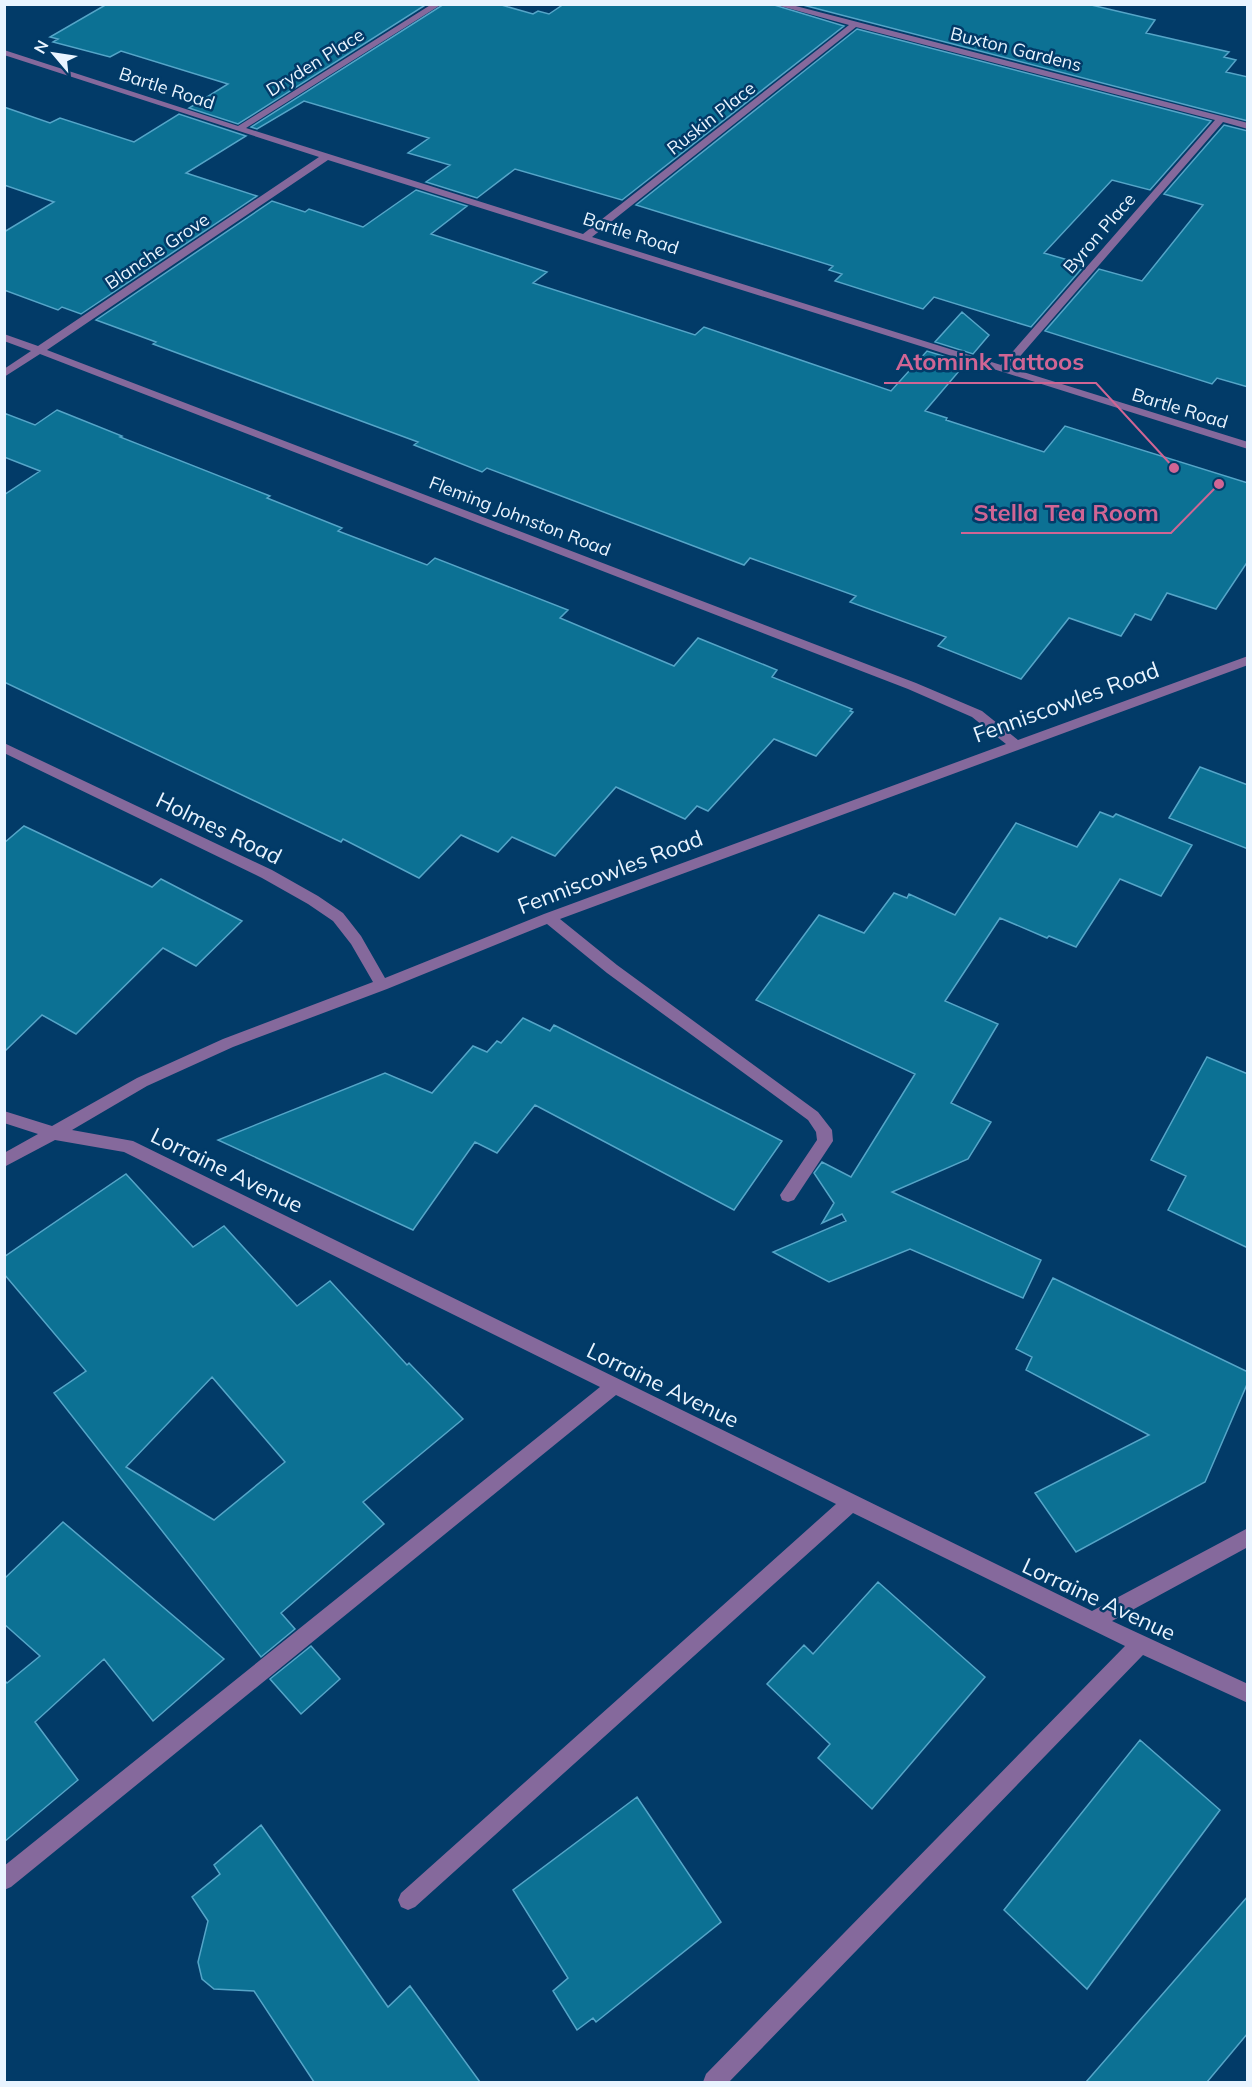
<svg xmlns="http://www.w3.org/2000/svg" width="1252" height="2087" font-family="Mulish,sans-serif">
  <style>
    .building { fill: #0c7194; stroke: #55a5c8; stroke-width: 1.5; fill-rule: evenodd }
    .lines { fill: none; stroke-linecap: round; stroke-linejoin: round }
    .minor { fill: #85699c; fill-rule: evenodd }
    .labels { text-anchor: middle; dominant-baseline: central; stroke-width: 5; stroke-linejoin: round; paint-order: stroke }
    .far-street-label { font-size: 18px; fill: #e9f4ff; stroke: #023b68 }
    .street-label { font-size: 22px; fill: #e9f4ff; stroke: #023b68 }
    .leader { fill: none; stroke: #d06594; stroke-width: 2 }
    .callout-dot { fill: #d06594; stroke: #023b68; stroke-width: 2 }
    .callout-label { font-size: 24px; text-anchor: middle; font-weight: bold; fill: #d06594; stroke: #023b68; stroke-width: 5; stroke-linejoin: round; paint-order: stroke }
  </style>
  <rect width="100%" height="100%" fill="#023b68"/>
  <path class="building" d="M107,4H427L238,124L189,108L228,84L121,51L110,57L53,42L58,39L50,37Z
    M444,4H498L533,14L538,11L549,14L564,4H771L844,26L622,200L515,169L477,198L426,182L450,165L408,153L429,138L304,101L257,129L251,127Z
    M799,4H1087L1155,20L1146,33L1229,52L1224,57L1236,60L1226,72L1248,77V121Z
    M857,29L1211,121L1150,190L1112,180L1044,253L1085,265L1031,327L934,297L923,309L835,281L842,274L829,270L833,266L636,205Z
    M4,107L50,123L60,118L134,142L179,114L246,136L186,173L257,196L81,314L62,307L58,310L4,290V232L54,202L4,185Z
    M1224,125L1248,131V387L1217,378L1212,384L1045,331L1099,269L1142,281L1203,205L1164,194Z
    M416,190L467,206L431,234L547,272L533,283L695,335L704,327L891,391L927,351L966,363L925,411L947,418L946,420L1044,452L1065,426L1248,483V561L1216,609L1167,593L1151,620L1135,614L1121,636L1069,618L1021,679L938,646L946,637L850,602L856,596L750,558L744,565L487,468L482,472L414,445L418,442L153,344L156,342L96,320L272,201L305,212L309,209L363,227Z
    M962,312L989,335L973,354L935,342Z
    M57,410L122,436L120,437L270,496L267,498L342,528L338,531L427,565L435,558L568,610L560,618L674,666L698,638L777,670L772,677L852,709L850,711L853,712L816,756L774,739L708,811L697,806L685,819L616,787L555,856L512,837L498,852L461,835L419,878L343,839L341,842L4,682V495L40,471L4,457V413L35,425Z
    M1200,767L1248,785V849L1169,818Z
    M1100,812L1113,817L1116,814L1192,845L1161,896L1120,879L1076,947L1049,936L1047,938L1000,918L945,1001L998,1024L951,1103L991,1122L968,1159L892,1192L1041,1260L1023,1298L910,1249L829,1282L773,1252L846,1221L842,1214L822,1223L834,1203L814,1173L822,1162L851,1177L915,1074L756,1000L819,915L864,933L894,893L907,898L909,894L955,915L1016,823L1077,847Z
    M24,826L152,887L161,879L242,921L196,966L163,948L76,1034L42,1015L4,1052V843Z
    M523,1018L550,1031L554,1025L782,1141L734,1210L535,1105L497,1153L475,1142L413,1230L218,1140L385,1073L432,1093L473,1046L487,1052L497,1041L501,1043Z
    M1207,1057L1248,1074V1248L1168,1210L1186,1176L1151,1160Z
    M126,1174L193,1247L224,1226L297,1306L330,1281L407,1365L409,1363L463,1419L363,1502L384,1524L281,1613L295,1629L261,1657L54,1393L86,1371L4,1274V1257ZM212,1377L285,1462L214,1520L126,1467Z
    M1053,1278L1248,1372V1382L1205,1482L1076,1552L1035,1493L1149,1435L1026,1370L1032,1357L1016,1349Z
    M63,1522L224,1659L153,1721L104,1659L35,1722L78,1780L4,1842V1680L7,1683L40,1656L4,1624V1579Z
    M878,1582L985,1677L872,1809L818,1758L830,1744L767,1684L804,1645L813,1654Z
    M311,1646L340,1679L301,1714L270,1679Z
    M1140,1740L1220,1810L1087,1989L1004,1910Z
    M637,1797L721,1922L596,2022L593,2018L577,2030L553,1991L568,1978L513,1890Z
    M261,1825L388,2007L410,1986L480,2082H314L254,1991L214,1989L202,1979L198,1962L208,1921L192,1897L220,1874L214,1865Z
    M1248,1896V2033L1207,2082H1086Z"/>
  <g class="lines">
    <path class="minor" d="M4,4H9L4,7Z
      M432,4H442L246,128L583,234L849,25L773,4H788L1248,123V129L1223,122L1010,368L1248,442V449L328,160L47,350L916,683L982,711L1018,740L1248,656V665L560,919L617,965L818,1112L832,1130L833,1141L794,1200L788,1202L782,1200L780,1195L817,1140L816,1132L808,1120L607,973L547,924L387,989L233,1047L147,1086L72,1130L133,1141L1092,1611L1248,1528V1547L1112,1621L1248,1684V1703L1143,1655L729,2082H703L706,2074L1125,1646L853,1513L415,1907L408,1910L401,1907L398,1900L401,1893L836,1504L616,1395L11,1887L4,1890V1866L600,1387L124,1152L55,1140L4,1167V1153L38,1134L4,1123V1111L52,1126L137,1078L223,1039L373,982L351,944L333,921L308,904L262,878L4,753V743L272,870L318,896L343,913L361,936L385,978L544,914L1006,744L972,717L908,689L40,354L4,377V369L31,351L4,341V334L38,346L319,157L4,55V50L238,126ZM856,27L1215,120L1001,365L592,237Z"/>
  </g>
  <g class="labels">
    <g class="far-street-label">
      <text transform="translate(1016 49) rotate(14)">Buxton Gardens</text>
      <text transform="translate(315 62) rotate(-32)">Dryden Place</text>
      <text transform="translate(167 88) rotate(18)">Bartle Road</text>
      <text transform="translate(711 118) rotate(-38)">Ruskin Place</text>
      <text transform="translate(631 233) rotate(18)">Bartle Road</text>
      <text transform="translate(1099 233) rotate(-49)">Byron Place</text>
      <text transform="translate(157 251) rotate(-34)">Blanche Grove</text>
      <text transform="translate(1180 408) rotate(17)">Bartle Road</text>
      <text transform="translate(520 516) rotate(21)">Fleming Johnston Road</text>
    </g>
    <g class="street-label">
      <text transform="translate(1066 702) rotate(-20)">Fenniscowles Road</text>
      <text transform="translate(219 828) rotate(26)">Holmes Road</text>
      <text transform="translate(610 872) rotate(-21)">Fenniscowles Road</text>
      <text transform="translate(227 1170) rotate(26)">Lorraine Avenue</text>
      <text transform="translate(663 1385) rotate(26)">Lorraine Avenue</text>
      <text transform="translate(1099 1599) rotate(25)">Lorraine Avenue</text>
    </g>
  </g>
  <path class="leader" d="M1174 468L1096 383H884M1219 484L1171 533H961"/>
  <g class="callout-dot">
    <circle cx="1174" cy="468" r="6"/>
    <circle cx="1219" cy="484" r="6"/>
  </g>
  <g class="callout-label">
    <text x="990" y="370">Atomink Tattoos</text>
    <text x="1066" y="521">Stella Tea Room</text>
  </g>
  <rect width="1252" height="2087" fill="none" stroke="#e9f4ff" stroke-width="12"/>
  <g transform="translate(54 54) rotate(299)" stroke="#023b68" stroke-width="4.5" paint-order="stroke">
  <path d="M0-4.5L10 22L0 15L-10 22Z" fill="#e9f4ff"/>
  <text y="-9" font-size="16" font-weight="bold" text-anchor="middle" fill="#e9f4ff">N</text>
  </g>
</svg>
